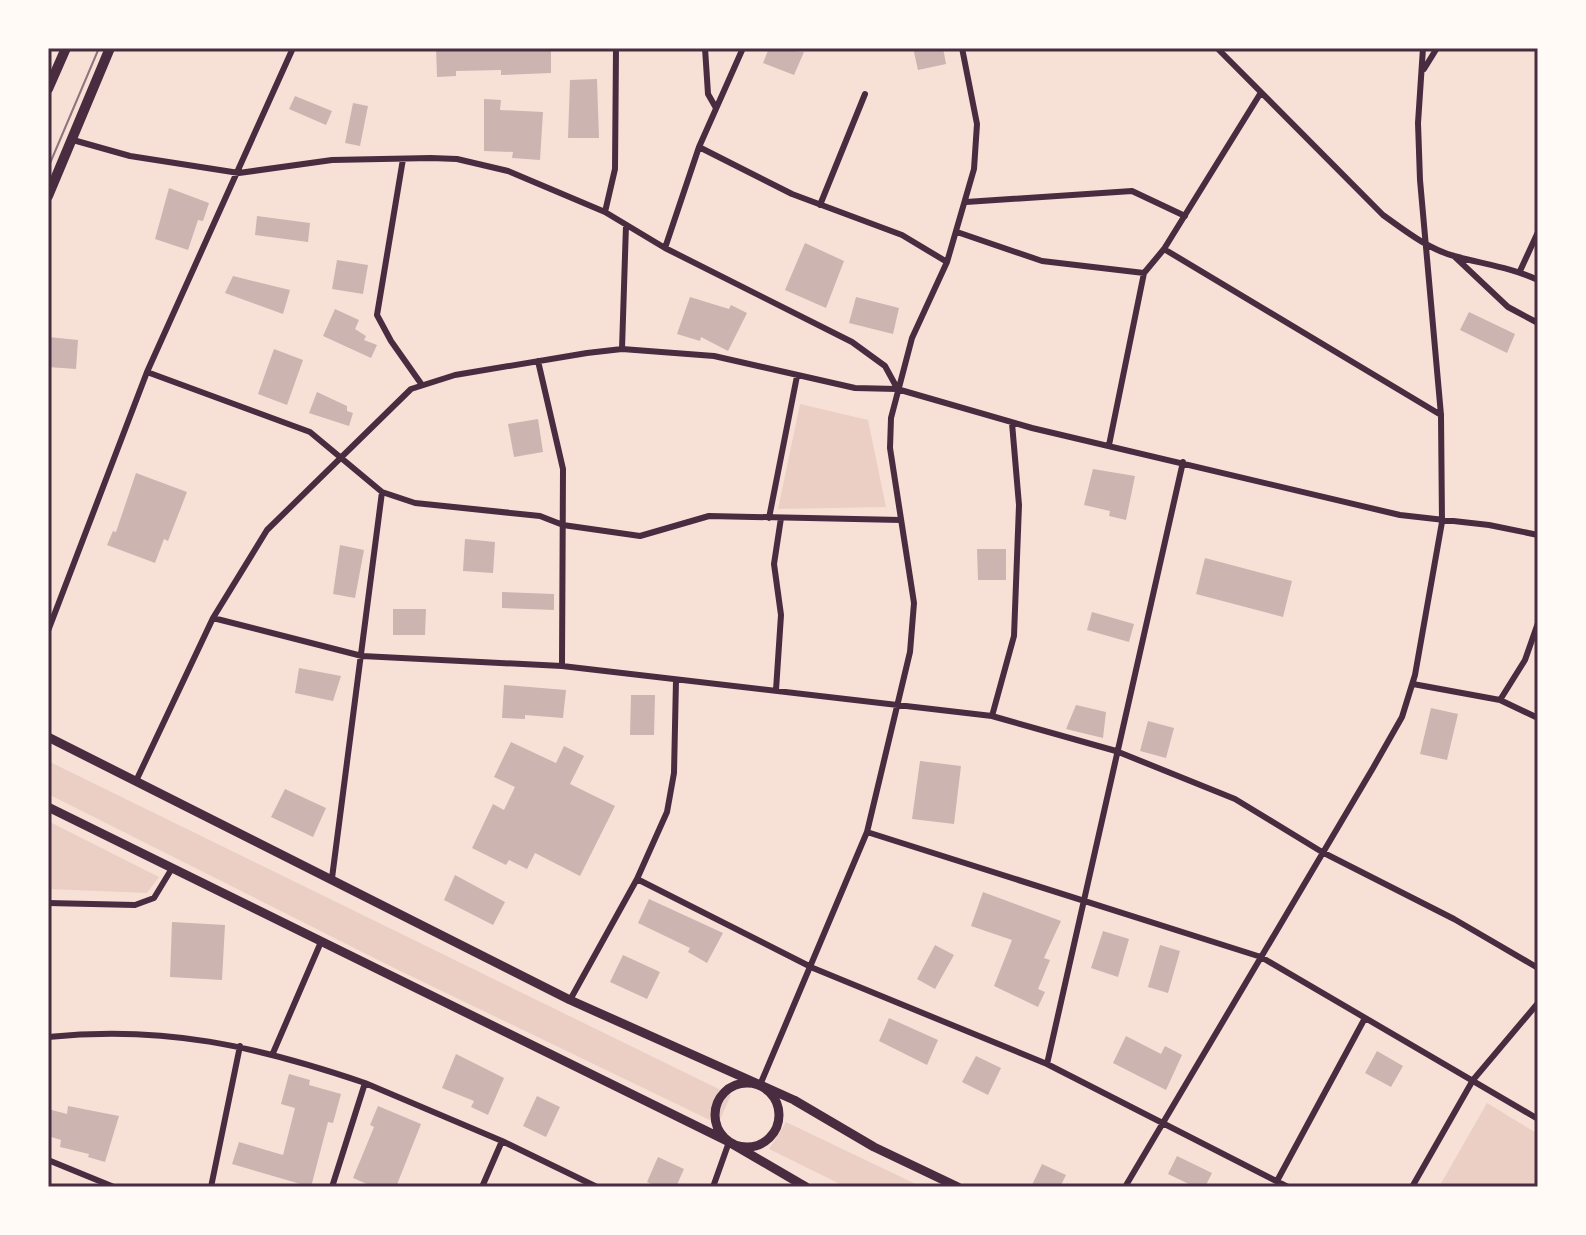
<svg xmlns="http://www.w3.org/2000/svg" width="1586" height="1235" font-family="'Alegreya Sans',sans-serif">
  <style>
    .green { fill: #ebcfc5 }
    .building { fill: #ccb4b1 }
    .lines { fill: none; stroke-linecap: round; stroke-linejoin: round }
    .minor { stroke: #4a2c40; stroke-width: 6 }
    .secondary { stroke: #4a2c40; stroke-width: 9 }
    .primary { stroke: #4a2c40; stroke-width: 10 }
    .tram { stroke: #8f747c; stroke-width: 2 }
    .neatline { fill: none; stroke: #4a2c40; stroke-width: 3 }
  </style>
  <rect width="100%" height="100%" fill="#f7e1d7"/>
  <path class="green" d="M800,404L868,420L886,507L778,509Z
    M48,761L731,1095L718,1124L392,967L48,794Z
    M48,821L159,877L147,893L48,889Z
    M1487,1103L1538,1134V1187H1439Z
    M786,1122L922,1187H846L769,1149Z"/>
  <path class="building" d="M436,48H551V73L501,75V70L456,71V76L437,77Z
    M769,48L804,52L794,75L763,63Z
    M913,48H943L946,64L918,70Z
    M597,79L599,138H568L570,80Z
    M295,96L332,111L326,125L289,109Z
    M484,99L501,100L500,110L543,112L540,160L512,158L513,152L484,151Z
    M353,103L368,106L360,146L345,143Z
    M169,188L209,203L203,221L198,220L188,250L155,239Z
    M257,216L310,223L308,242L255,235Z
    M805,243L844,261L826,308L785,290Z
    M337,260L368,265L363,294L332,289Z
    M233,276L290,290L283,314L225,293Z
    M690,297L729,309L731,305L747,313L728,351L701,337L700,341L677,334Z
    M856,297L899,308L893,334L849,323Z
    M335,309L359,320L355,329L366,336L364,340L377,345L371,358L323,336Z
    M1469,312L1515,334L1507,353L1460,330Z
    M48,337L78,340L76,369L48,367Z
    M274,349L303,360L287,405L258,394Z
    M317,392L347,406V411L353,413L349,426L309,413Z
    M538,419L543,452L514,457L508,424Z
    M1093,469L1135,476L1126,520L1109,516L1110,511L1084,505Z
    M136,473L187,492L168,541L164,539L155,563L107,545L113,531L116,532Z
    M465,539L495,542L493,573L463,571Z
    M340,545L364,550L355,598L333,594Z
    M977,549H1006V580H978Z
    M1205,558L1292,581L1283,617L1196,594Z
    M502,592L554,594V610L502,608Z
    M393,609H426L425,635H393Z
    M1092,612L1134,624L1129,642L1087,630Z
    M299,668L341,676L333,701L295,693Z
    M504,685L566,690L563,718L525,715V719L502,718Z
    M631,695H655L654,735H630Z
    M1076,705L1106,712L1103,738L1066,729Z
    M1431,708L1458,714L1447,760L1420,754Z
    M1148,721L1174,728L1166,758L1140,751Z
    M511,742L556,763L564,746L584,756L570,784L615,806L580,876L535,853L527,869L509,860L506,865L472,848L493,804L504,810L515,787L494,777Z
    M920,761L961,766L954,824L912,819Z
    M285,789L326,808L313,837L271,817Z
    M455,875L505,902L493,925L444,900Z
    M983,892L1061,921L1044,958L1050,960L1038,989L1045,992L1038,1007L994,986L1012,940L971,926Z
    M649,899L723,933L707,963L688,952L690,948L638,923Z
    M172,922L225,925L222,980L170,977Z
    M1103,931L1129,939L1118,977L1091,968Z
    M935,945L954,955L935,989L917,979Z
    M1160,945L1180,951L1168,993L1148,987Z
    M623,955L660,972L647,999L610,982Z
    M889,1018L938,1040L927,1065L879,1041Z
    M1126,1036L1161,1054L1165,1046L1182,1055L1166,1090L1113,1063Z
    M1377,1051L1403,1066L1391,1087L1365,1073Z
    M456,1054L504,1078L488,1115L471,1107L474,1101L442,1088Z
    M976,1056L1001,1068L988,1095L962,1082Z
    M289,1074L310,1080L309,1085L341,1094L333,1123L328,1122L311,1187L232,1164L239,1142L283,1155L295,1108L281,1104Z
    M537,1096L560,1107L546,1137L523,1126Z
    M68,1106L119,1116L105,1162L88,1157L89,1154L60,1147L61,1140L48,1136V1109L67,1114Z
    M378,1106L421,1124L396,1187H374L353,1178L374,1127L370,1125Z
    M1177,1156L1212,1173L1205,1187H1195L1168,1174Z
    M658,1157L684,1169L676,1187H658L647,1182Z
    M1042,1164L1066,1175L1060,1187H1031Z"/>
  <g class="lines">
    <path class="minor" d="M705,48L708,94L716,108
      M1217,48L1383,215C1404,230 1428,249 1454,256C1483,264 1510,267 1538,280
      M1424,69L1437,48
      M73,140L130,156L239,173L332,160L431,158L457,159L508,171L605,212L665,248L852,342L885,366L897,388
      M699,147L792,194L902,235L947,262
      M403,159L377,315L391,341L422,385
      M966,202L1132,191L1185,216
      M820,205L865,94
      M605,212L615,169L616,48
      M957,232L1042,261L1144,273
      M665,248L699,147L743,48
      M1164,249L1441,415
      M1454,256L1508,307L1538,323
      M1520,271L1538,232
      M622,349L626,225
      M538,361L563,469L562,666
      M147,372L310,432L382,492L415,503L540,516L563,525L640,536L709,516L901,520
      M1109,445L1144,273L1164,249L1260,94
      M769,518L797,376
      M213,618L362,656L562,666L992,716L1116,751L1235,799L1322,852L1454,919L1538,968
      M48,631L147,372L293,48
      M1413,684L1500,700L1538,718
      M776,690L781,615L774,564L781,518
      M1500,700L1525,660L1538,623
      M992,716L1014,636L1019,505L1012,423
      M136,781L213,618L267,530L411,389L455,375L587,353L622,349L714,356L855,388L897,389L1032,428L1400,515L1489,525L1538,535
      M867,832L1261,957L1538,1119
      M332,878L382,492
      M637,879L813,968L1047,1064L1288,1187
      M48,903L135,905L154,898L171,870
      M570,1000L637,879L667,812L674,773L676,680
      M48,1037C164,1025 256,1046 365,1083
      M273,1053L321,942
      M1047,1064L1183,462
      M760,1085L867,832L910,652L914,603L890,448L891,418L912,338L947,262L974,169L977,124L962,48
      M48,1160L114,1187
      M1277,1181L1365,1018
      M211,1187L240,1046
      M332,1187L365,1083L502,1141L597,1187
      M482,1187L502,1141
      M713,1187L729,1142
      M1125,1187L1373,768L1402,717L1415,675L1442,522L1441,415L1420,180L1418,123L1423,48
      M1412,1187L1473,1080L1538,1003"/>
    <path class="secondary" d="M48,737L570,1000L794,1100L874,1147L958,1187
      M48,807L729,1142L806,1187
      M715 1115a32 32 0 1 1 64 0a32 32 0 1 1-64 0Z"/>
    <path class="primary" d="M48,89L66,48
      M48,196L110,48"/>
    <path class="tram" d="M48,168L99,48"/>
  </g>
  <rect width="1586" height="1235" fill="none" stroke="#fffaf5" stroke-width="100"/>
  <rect x="50" y="50" width="1486" height="1135" class="neatline"/>
</svg>
